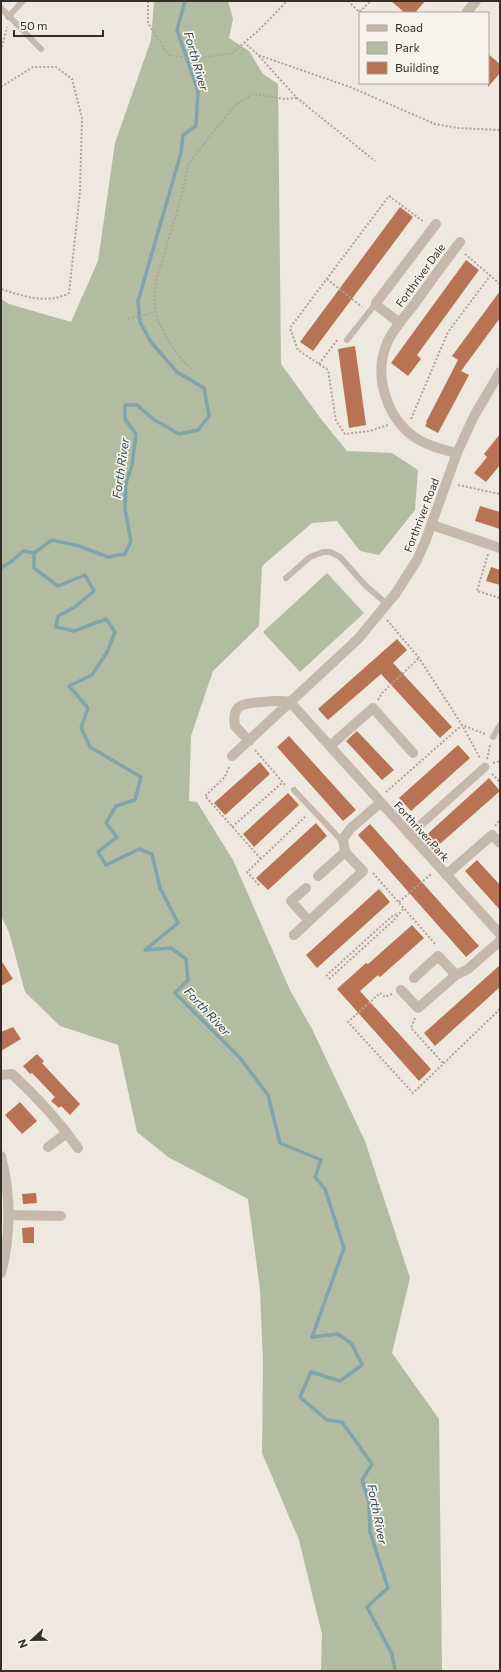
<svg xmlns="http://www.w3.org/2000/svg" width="501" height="1672" font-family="Commissioner,sans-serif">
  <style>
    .green { fill: #b1bca0 }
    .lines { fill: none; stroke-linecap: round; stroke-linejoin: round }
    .stream { stroke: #80a4a9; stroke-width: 3.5 }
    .building { fill: #b77354 }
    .path { stroke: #b1a496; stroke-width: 2; stroke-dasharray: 2 2; stroke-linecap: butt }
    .service { stroke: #c6b9ab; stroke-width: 6 }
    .pedestrian { stroke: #c6b9ab; stroke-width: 9 }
    .minor { stroke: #c6b9ab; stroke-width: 10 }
    .labels { text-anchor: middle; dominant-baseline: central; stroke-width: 3.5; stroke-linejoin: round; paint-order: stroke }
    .street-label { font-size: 11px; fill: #352e29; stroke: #f7f2ea }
    .water-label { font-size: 12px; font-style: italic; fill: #244b51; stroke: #f7f2ea }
  </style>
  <rect width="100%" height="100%" fill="#efe8de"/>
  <path class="green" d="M154,1H228L233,19L229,38L249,51L263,74L278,84L281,364L321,419L347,451L392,453L418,470L415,510L379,555L360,551L337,521L312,523L262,566L259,626L213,671L191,736L189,801L197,802L233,860L290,990L312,1029L365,1141L410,1278L392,1353L439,1419L442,1671H321L322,1634L299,1540L262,1453L263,1362L260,1290L248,1199L168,1157L137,1132L118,1045L60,1026L25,992L9,932L1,916V299L9,304L71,322L98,261L115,143L151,40Z
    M327,573L364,613L300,672L263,632Z"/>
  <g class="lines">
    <path class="stream" d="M34,553V568L58,586L85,575L94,591L75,607L58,616L56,627L74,631L106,619L115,632L107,652L92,675L69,686L88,708L81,728L90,747L141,777L135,800L116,806L106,823L117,837L98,852L106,865L139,849L152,854L160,888L178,923L145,950L171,948L186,959L188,980L175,993L240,1058L268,1095L280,1143L321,1160L315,1177L325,1189L344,1248L312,1337L338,1334L352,1344L362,1365L340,1381L311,1372L300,1397L327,1420L342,1422L372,1464L362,1480L369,1502L370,1532L388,1588L367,1607L392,1654L395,1671
      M34,553L52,540L79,546L108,557L125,554L131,541L125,509L126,483L132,465L136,434L125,419V405H137L153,419L179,434L198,430L209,416L204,388L177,372L151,342L140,322L138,301L181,153L183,135L196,126L198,91L177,30L185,1
      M1,568L12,561L23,551L34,553"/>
  </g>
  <path class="building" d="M391,1H425L415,13H405Z
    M488,54L500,64V73L488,87Z
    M400,207L413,217L313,351L300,342Z
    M466,260L479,270L417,355L421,359L408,376L391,363Z
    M500,291V318L461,371L469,375L438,433L425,426L427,423L426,422L458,360L452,356Z
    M355,346L366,425L349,428L338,349Z
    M500,434V465L486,482L474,473L487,457L484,454Z
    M480,506L500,512V529L475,521Z
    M491,567L500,570V585L486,581Z
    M397,639L407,650L393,663L452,727L440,738L381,674L328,720L318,709Z
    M357,731L394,770L382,780L346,741Z
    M289,736L356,810L343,821L277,747Z
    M458,745L470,758L411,811L399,798Z
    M260,762L270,774L225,815L214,803Z
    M489,778L500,791L433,850L422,839Z
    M288,793L299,805L254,847L243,834Z
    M316,823L327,836L268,890L256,878Z
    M370,824L479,946L466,957L358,835Z
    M477,860L500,885V910L465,871Z
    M379,889L390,902L317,968L306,955Z
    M412,925L424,938L380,977L378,975L360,991L431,1069L419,1081L337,989L366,963L368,964Z
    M1,960L13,979L1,986Z
    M500,965V987L435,1046L424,1033Z
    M13,1027L21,1039L1,1051V1032Z
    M37,1054L44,1061L42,1063L80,1104L70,1115L61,1106L59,1108L51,1101L55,1097L32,1073L30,1074L23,1066Z
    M20,1102L37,1121L22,1134L5,1115Z
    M36,1193L37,1203L23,1204L22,1194Z
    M34,1227V1243H23L22,1228Z"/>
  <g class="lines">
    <path class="path" d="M148,1V23L168,55L194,59L232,53L259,30L287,1
      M348,1L359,12L371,1
      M244,42L258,55L350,87L435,124L458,128L500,130
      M1,51L7,27
      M259,56L297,98L375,161
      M1,87L33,67H56L72,79L82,118L80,192L69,293C47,305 23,296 1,289
      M465,254L500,284
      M327,279L362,307
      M128,319L156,312
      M319,364L338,339
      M192,369L183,361L171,345L157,319L154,302L156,281L182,195L188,164L235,105L253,94L285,99L297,98
      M411,419L448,332L490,276
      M388,425L370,431L345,434L336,421L328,370L298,350L290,328L389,196L424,222
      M458,485L500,494
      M488,554L477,591L500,598
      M387,620L419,658L462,725L480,758
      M378,700L382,693L419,658
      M255,750L286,786
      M487,759L490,745
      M493,763L500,761
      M229,767L225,777L205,796L261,859
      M492,774L500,782
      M386,792L462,725L485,734
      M495,826L500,819
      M232,827L283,782
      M373,873L436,945
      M259,885L247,872L306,816
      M399,902L431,874
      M326,976L391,917L397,914
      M329,979L394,920L404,908
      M392,994L385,997L380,993L348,1022L413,1093L500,1009
      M415,1018L411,1028L444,1064"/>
    <path class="service" d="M1,8L41,49
      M8,17L23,1
      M347,340L376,303
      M286,578L310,557L323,552H330L340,557L365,585L388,605
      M493,737L500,725
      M294,790L343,842"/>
    <path class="pedestrian" d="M409,835L485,767"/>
    <path class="minor" d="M466,13L476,1
      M400,323L380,308L376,303L436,224
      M457,453C444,450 431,447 419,440C387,421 372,375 388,341C394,328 404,317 413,306C428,285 444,263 460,242
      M432,525L500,548
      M249,741L235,726C231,704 244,703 262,702C271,701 280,700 290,702L500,934
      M330,746L373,708L413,753
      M232,756L358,639L396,593L417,560L425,542L457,453L474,416L500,372
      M446,875L492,835L500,843
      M318,876L345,852
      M306,888L291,901L309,921
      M294,935L363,871L345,852L343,839L350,829L380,803
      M414,978L438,956L456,975
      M401,990L418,1008L456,975L468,969L500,941
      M1,1075L12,1074C36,1096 59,1121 78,1148
      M48,1147L67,1133
      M1,1156C11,1195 11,1235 1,1273
      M8,1215L61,1216"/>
  </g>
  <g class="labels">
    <g class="street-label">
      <text transform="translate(420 275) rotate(-54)">Forthriver Dale</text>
      <text transform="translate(421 515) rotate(-69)">Forthriver Road</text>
      <text transform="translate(422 831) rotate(48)">Forthriver Park</text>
    </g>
    <g class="water-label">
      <text transform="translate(197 61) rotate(74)">Forth River</text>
      <text transform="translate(120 468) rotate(-82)">Forth River</text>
      <text transform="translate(208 1011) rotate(47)">Forth River</text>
      <text transform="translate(378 1514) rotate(79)">Forth River</text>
    </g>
  </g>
  <rect width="501" height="1672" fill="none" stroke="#352e29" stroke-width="4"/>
  <rect x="359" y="12" width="130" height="72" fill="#f7f2ea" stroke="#a9a49d"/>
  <rect x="367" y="25" width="20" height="6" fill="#c6b9ab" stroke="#a9a49d"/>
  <text x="395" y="32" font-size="12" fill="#352e29">Road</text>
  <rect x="367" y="42" width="20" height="12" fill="#b1bca0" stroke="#a9a49d"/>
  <text x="395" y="52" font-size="12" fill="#352e29">Park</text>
  <rect x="367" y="62" width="20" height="12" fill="#b77354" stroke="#a9a49d"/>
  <text x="395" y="72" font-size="12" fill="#352e29">Building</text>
  <g transform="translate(32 1640) rotate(248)" stroke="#f7f2ea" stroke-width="3" paint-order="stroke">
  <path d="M0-3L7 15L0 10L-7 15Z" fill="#352e29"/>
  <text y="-6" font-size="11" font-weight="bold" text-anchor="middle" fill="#352e29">N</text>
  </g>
  <path d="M14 30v6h89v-6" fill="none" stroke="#352e29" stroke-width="2"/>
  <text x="20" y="30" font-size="12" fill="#352e29" stroke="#f7f2ea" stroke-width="3" paint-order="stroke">50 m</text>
</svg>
